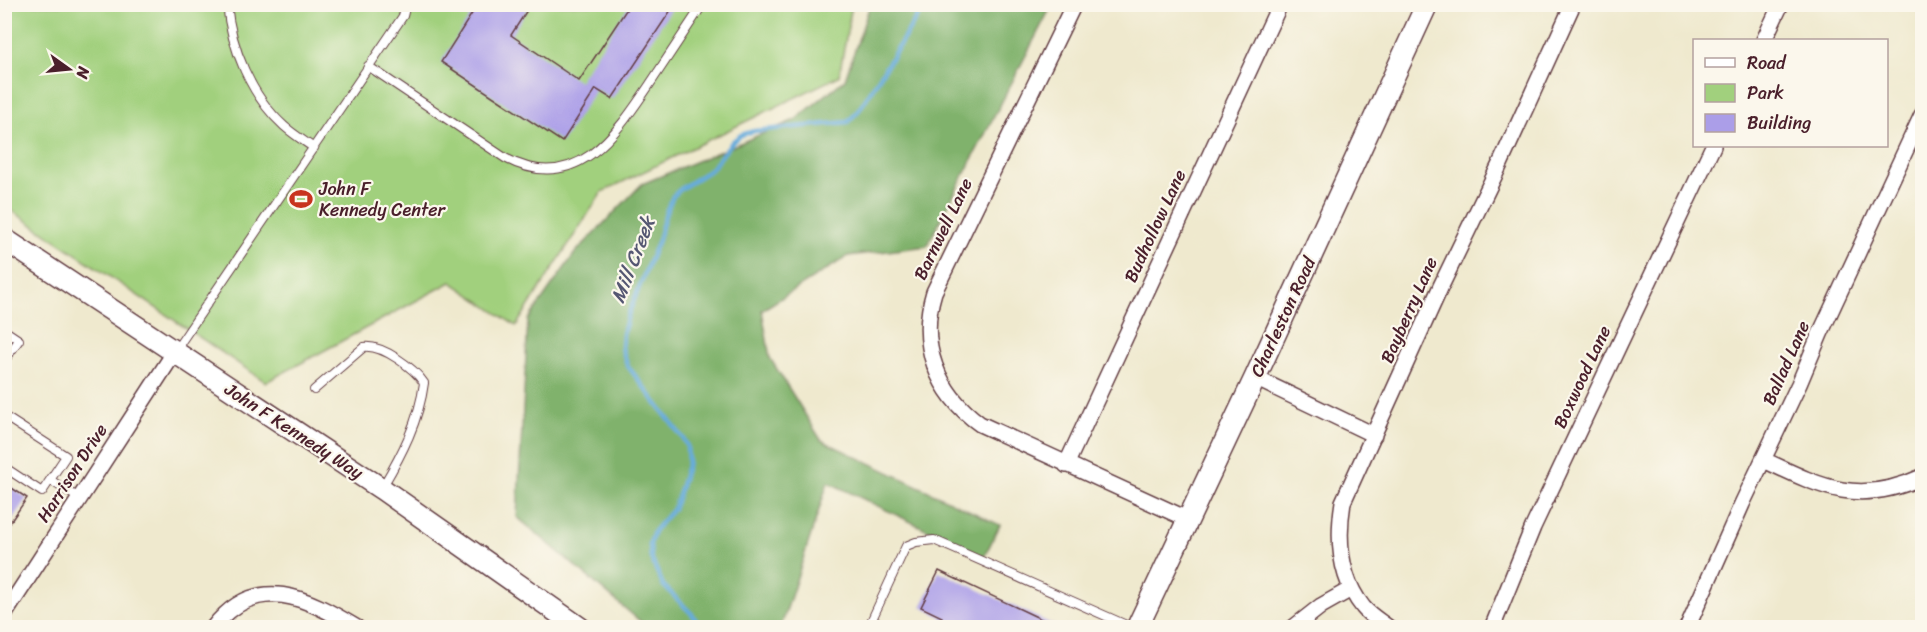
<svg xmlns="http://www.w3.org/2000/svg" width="1927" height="632" font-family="Sriracha,sans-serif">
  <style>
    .green { fill: #a1d07d; stroke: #767854; stroke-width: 1.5 }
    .forest { fill: #80b26c; stroke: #65684c; stroke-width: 1.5 }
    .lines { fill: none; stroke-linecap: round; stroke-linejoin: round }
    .stream { stroke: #66acdc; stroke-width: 4.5 }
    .building { fill: #ab9ee8 }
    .lane-casing { stroke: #633d43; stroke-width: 10 }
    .street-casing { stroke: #633d43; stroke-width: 18 }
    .secondary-casing { stroke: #633d43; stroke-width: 24 }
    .lane { stroke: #fff; stroke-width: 8 }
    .street { stroke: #fff; stroke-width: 15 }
    .secondary { stroke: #fff; stroke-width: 21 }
    .labels { text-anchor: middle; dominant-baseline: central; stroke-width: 4.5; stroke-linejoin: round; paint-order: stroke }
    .poi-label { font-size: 18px; fill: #4a1f2b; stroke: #fbf7ec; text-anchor: start }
    .street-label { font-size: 18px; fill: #4a1f2b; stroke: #fbf7ec }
    .water-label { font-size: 20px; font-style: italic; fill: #555772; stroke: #fbf7ec }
  </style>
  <rect width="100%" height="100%" fill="#fbf7ec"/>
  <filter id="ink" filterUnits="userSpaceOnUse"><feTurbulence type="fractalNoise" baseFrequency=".0167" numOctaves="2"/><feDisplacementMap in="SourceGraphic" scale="12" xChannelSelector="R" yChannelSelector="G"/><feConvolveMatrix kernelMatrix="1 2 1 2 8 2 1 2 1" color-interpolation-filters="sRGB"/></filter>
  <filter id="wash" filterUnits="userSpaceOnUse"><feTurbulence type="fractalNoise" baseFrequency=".008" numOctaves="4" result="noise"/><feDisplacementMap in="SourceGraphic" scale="24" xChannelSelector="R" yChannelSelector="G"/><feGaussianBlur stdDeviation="1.35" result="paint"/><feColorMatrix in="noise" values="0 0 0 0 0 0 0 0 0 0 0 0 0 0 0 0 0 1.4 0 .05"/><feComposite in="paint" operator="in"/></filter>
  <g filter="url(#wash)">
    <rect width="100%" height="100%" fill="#efe9ce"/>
    <path class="green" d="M4,5H852L839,76L602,192L516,326L451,282L266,382L5,206Z"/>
    <path class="forest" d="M870,5H1052L927,246L848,256L762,310L770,358L821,440L1000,525L984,557L828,482L781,627H647L517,517L528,320L575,253L642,184L795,120L845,79Z"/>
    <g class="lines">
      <path class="stream" d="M701,628L692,614L663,585L651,558L650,544L654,531L673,509L677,499L688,462L687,446L683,438L627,365L622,348L623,334L628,315L658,240L666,212L673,196L682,188L710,170L733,141L741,135L754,131L848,122L859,110L925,4"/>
    </g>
    <g id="blocks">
      <path class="building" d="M478,4H531L511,35L579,81L630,4H675L612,99L596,89L562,142L441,62Z
        M4,483L27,498L4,531Z
        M939,571L1058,627H937L942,617L921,607Z"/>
    </g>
  </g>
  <g filter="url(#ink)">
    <use href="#blocks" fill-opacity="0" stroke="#633d43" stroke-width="1.5"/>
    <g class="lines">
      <g class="lane-casing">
        <path id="lane" d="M227,4C231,48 251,96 284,126C293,134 304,141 314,148
          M368,66L505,158C577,196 617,133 652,81C669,55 686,30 703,4
          M4,330L19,340L4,361
          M175,351L403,16L406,4
          M314,390L364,347C383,345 414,368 424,383C419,421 402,454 383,486
          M4,416L66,456L50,480
          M4,467L42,492L50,480L79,498
          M872,620L891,628
          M868,628L906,546L916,542L934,540L1133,628"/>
      </g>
      <g class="street-casing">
        <path id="street" d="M1074,4L934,292C918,344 937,393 980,424L1187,519
          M1764,40L1781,4
          M1255,378L1374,435
          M1764,460C1823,488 1859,506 1922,477
          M1066,465L1280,4
          M4,615L174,353
          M213,628C257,571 307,598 357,628
          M1293,628L1321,606L1351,589
          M1389,628C1380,621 1369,615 1363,607C1339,577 1337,539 1343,502L1441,286L1501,162L1573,4
          M1492,628L1533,527L1713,146
          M1687,628L1742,504L1799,384L1820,334L1922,115"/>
      </g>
      <g class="secondary-casing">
        <path id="secondary" d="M4,239L382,489L580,628
          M1137,628L1255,378L1427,4"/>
      </g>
      <use href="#lane" class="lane"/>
      <use href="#street" class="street"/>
      <use href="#secondary" class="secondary"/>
    </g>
  </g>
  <defs>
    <g id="stadium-bare" transform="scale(1.8)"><path d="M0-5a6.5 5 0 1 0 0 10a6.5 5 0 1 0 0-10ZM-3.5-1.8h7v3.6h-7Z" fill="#c8321e" stroke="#fbf7ec" stroke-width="2.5" paint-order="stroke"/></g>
  </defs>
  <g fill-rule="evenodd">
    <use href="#stadium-bare" x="301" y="199"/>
  </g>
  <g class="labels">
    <g class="poi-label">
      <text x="319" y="189">John F<tspan x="319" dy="21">Kennedy Center</tspan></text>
    </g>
    <g class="street-label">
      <text transform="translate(1155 226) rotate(-65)">Budhollow Lane</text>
      <text transform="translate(943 229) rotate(-64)">Barnwell Lane</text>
      <text transform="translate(1409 310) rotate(-66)">Bayberry Lane</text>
      <text transform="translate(1283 317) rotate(-65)">Charleston Road</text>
      <text transform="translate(1786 363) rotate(-66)">Ballad Lane</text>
      <text transform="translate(1582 377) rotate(-65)">Boxwood Lane</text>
      <text transform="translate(294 431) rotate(33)">John F Kennedy Way</text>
      <text transform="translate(72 473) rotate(-57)">Harrison Drive</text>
    </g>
    <g class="water-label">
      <text transform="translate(633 260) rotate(-69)">Mill Creek</text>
    </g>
  </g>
  <rect width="1927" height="632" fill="none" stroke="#fbf7ec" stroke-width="24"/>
  <rect x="1693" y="39" width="195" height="108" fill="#fbf7ec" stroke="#b4a19f" stroke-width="1.5"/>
  <rect x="1705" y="58" width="30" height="9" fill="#ffffff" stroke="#b4a19f" stroke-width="1.5"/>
  <text x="1747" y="69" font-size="18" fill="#4a1f2b">Road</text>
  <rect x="1705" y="84" width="30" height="18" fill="#a1d07d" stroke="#b4a19f" stroke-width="1.5"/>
  <text x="1747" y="99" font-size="18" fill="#4a1f2b">Park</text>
  <rect x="1705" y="114" width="30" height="18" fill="#ab9ee8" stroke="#b4a19f" stroke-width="1.5"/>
  <text x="1747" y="129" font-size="18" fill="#4a1f2b">Building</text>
  <g transform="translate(69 69) rotate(105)" stroke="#fbf7ec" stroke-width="4.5" paint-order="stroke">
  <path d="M0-4.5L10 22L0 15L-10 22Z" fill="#4a1f2b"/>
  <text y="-9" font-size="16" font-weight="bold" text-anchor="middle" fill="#4a1f2b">N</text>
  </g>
</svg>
